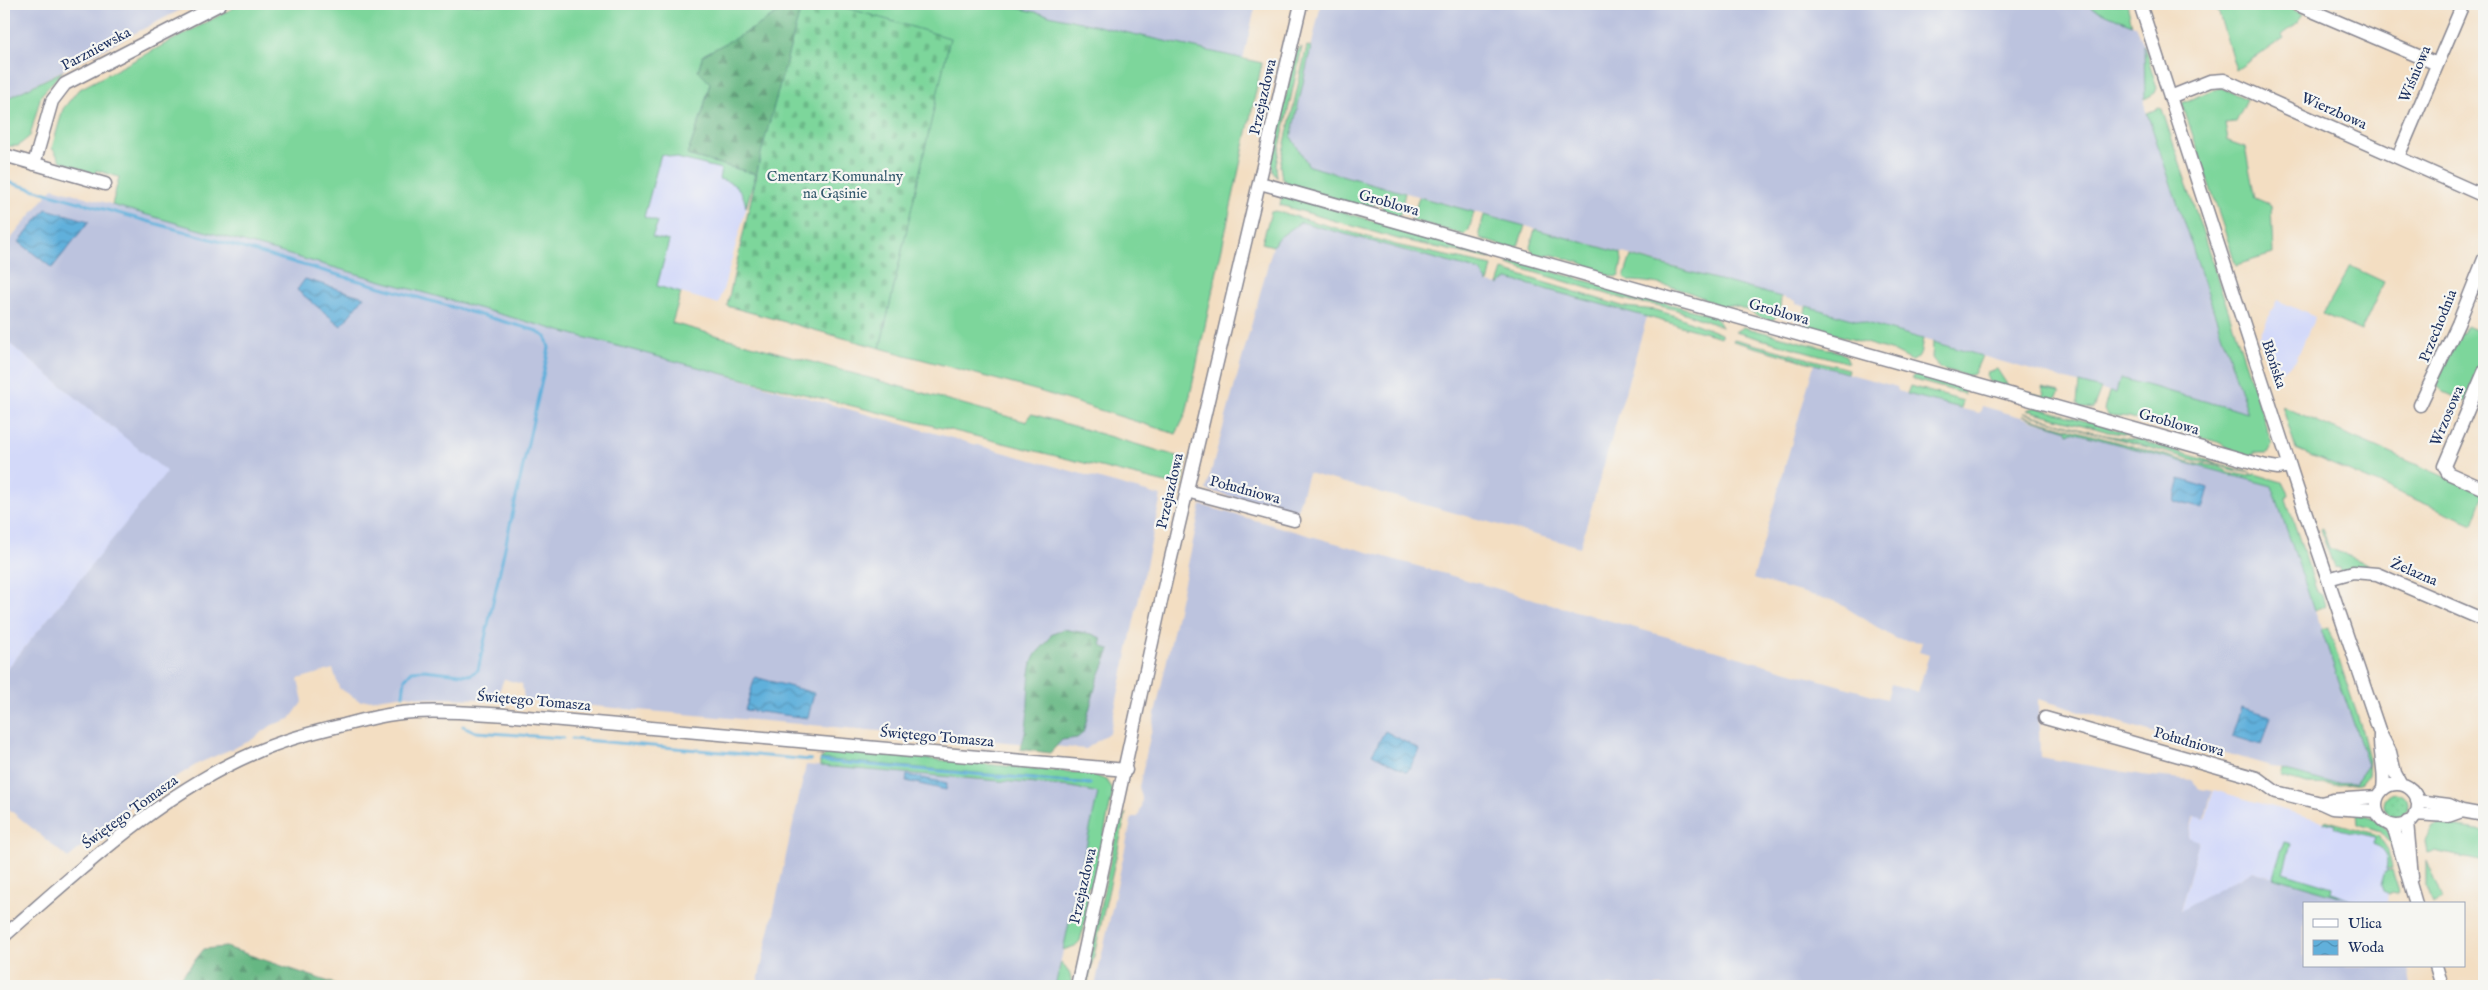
<svg xmlns="http://www.w3.org/2000/svg" width="2488" height="990" font-family="'IM FELL English',serif">
  <style>
    .built { fill: #d3d9f9 }
    .industrial { fill: #bcc3de }
    .grass { fill: #7dd69b; stroke: #4c827c }
    .forest { fill: url(#forest-firs); stroke: #407370 }
    .cemetery { fill: url(#cemetery-stones); stroke: #4c827c }
    .garden { fill: url(#garden-dots); stroke: #4c827c }
    .water { fill: url(#water-waves); stroke: #3e709c }
    .lines { fill: none; stroke-linecap: round; stroke-linejoin: round }
    .stream { stroke: #61b0db; stroke-width: 3 }
    .minor-casing { stroke: #878690; stroke-width: 15 }
    .minor { stroke: #fff; stroke-width: 12 }
    .labels { text-anchor: middle; dominant-baseline: central; stroke-width: 4.5; stroke-linejoin: round; paint-order: stroke }
    .street-label { font-size: 15px; fill: #1b2f5e; stroke: #f6f6f2 }
    .park-label { font-size: 15px; fill: #34596d; stroke: #f6f6f2 }
  </style>
  <defs>
    <pattern id="forest-firs" width="22" height="20" patternUnits="userSpaceOnUse" patternTransform="scale(1.25)"><rect width="22" height="20" fill="#66b783"/><path d="M5 1l3.5 6h-7zM16 11l3.5 6h-7z" fill="#53956e"/></pattern>
    <pattern id="cemetery-stones" width="16" height="16" patternUnits="userSpaceOnUse" patternTransform="scale(1.25)"><rect width="16" height="16" fill="#7dd69b"/><path d="M2 7V4a2 2 0 0 1 4 0v3zM10 15v-3a2 2 0 0 1 4 0v3z" fill="#6bb888"/></pattern>
    <pattern id="garden-dots" width="8" height="8" patternUnits="userSpaceOnUse" patternTransform="scale(1.25)"><rect width="8" height="8" fill="#7dd69b"/><path d="M2 2h.1M6 6h.1" fill="none" stroke="#6bb888" stroke-width="1.8" stroke-linecap="round"/></pattern>
    <pattern id="water-waves" width="16" height="10" patternUnits="userSpaceOnUse" patternTransform="scale(1.25)"><rect width="16" height="10" fill="#61b0db"/><path d="M0 5q4-4 8 0t8 0" fill="none" stroke="#4f90b5"/></pattern>
  </defs>
  <rect width="100%" height="100%" fill="#f6f6f2"/>
  <filter id="ink" filterUnits="userSpaceOnUse"><feTurbulence type="fractalNoise" baseFrequency=".02" numOctaves="2"/><feDisplacementMap in="SourceGraphic" scale="10" xChannelSelector="R" yChannelSelector="G"/><feConvolveMatrix kernelMatrix="1 2 1 2 8 2 1 2 1" color-interpolation-filters="sRGB"/></filter>
  <filter id="wash" filterUnits="userSpaceOnUse"><feTurbulence type="fractalNoise" baseFrequency=".0096" numOctaves="4" result="noise"/><feDisplacementMap in="SourceGraphic" scale="20" xChannelSelector="R" yChannelSelector="G"/><feGaussianBlur stdDeviation="1.12" result="paint"/><feColorMatrix in="noise" values="0 0 0 0 0 0 0 0 0 0 0 0 0 0 0 0 0 1.4 0 .05"/><feComposite in="paint" operator="in"/></filter>
  <g filter="url(#wash)">
    <rect width="100%" height="100%" fill="#f3dec2"/>
    <path class="built" d="M662,148L756,174L719,304L628,278Z
      M2277,300L2315,317L2296,360L2273,379L2259,337Z
      M4,339L168,472L4,673Z
      M2214,790L2378,837L2387,851L2389,882L2387,904H2368L2252,871L2180,912L2199,841L2188,838L2195,816L2205,819Z"/>
    <path class="industrial" d="M4,4H192L4,100Z
      M1000,4H1256L1243,59Z
      M1321,4H2083L2135,26L2144,45L2145,108L2248,414L2121,378L2116,393L2109,392L1796,303V301L1309,166L1291,137Z
      M53,188L1161,496L1110,732L1086,749L1075,748L524,700L522,684L504,679L496,699L426,698L407,695L360,701L339,688L333,669L298,679L303,701L290,719L272,725L250,741L199,763L135,802L68,858L4,805V673L167,472L4,339V247Z
      M1301,222L1481,271L1488,283L1499,285L1508,279L1647,317L1580,547L1308,473L1296,514L1206,490L1273,246L1277,239Z
      M1814,364L1897,387L1898,391L1966,410L1980,413L1982,406L2067,430L2068,433L2073,431L2120,443L2272,486L2368,765L2355,783L2326,782L2038,699L2040,757L2142,775L2192,780L2200,789L2213,791L2204,819L2194,816L2188,837L2199,841L2180,911L2252,871L2368,904H2304V966H2408L2411,986H1095L1132,817H1138L1141,807L1142,798L1139,787L1201,505L1887,699L1891,684L1918,692L1929,655L1919,652L1922,642L1896,639L1837,602L1753,579Z
      M806,765L1072,787L1099,793L1055,986H757Z"/>
    <path class="grass" d="M241,4H792L754,28L710,83L702,114L687,155L756,174L746,207C743,190 736,183 719,179L721,169L661,154L644,217L658,222L652,237L669,241L657,286L681,293L672,323L1027,422L1029,416L1032,414L1187,459L1182,487L747,380L560,331L112,205L119,177L96,170L95,174L61,161L52,148L63,109L78,90Z
      M833,4H1000L1262,63L1186,414L1176,434L1039,391L880,348L933,111Z
      M2083,4H2127L2132,25Z
      M2216,4H2278L2303,14L2294,26L2282,35L2284,38L2236,70Z
      M2144,45L2157,88L2155,93L2145,99Z
      M1307,46L1311,47L1291,137L1309,166L1405,193L1399,217L1382,211L1383,206L1374,203L1372,209L1286,184L1287,182L1282,179L1280,165Z
      M1302,47L1276,165L1277,178L1273,172L1271,160L1296,52Z
      M63,71L41,95L30,136L18,146H4V100Z
      M2219,87L2247,99L2236,122L2225,123L2228,141L2245,147L2255,198L2271,205L2273,254L2236,265L2182,103Z
      M2159,108L2162,109L2272,444L2267,453H2254L2253,457L2236,453L2221,443L2129,417L2107,415L2104,410L2109,392L2116,393L2120,378L2248,413L2147,113Z
      M1282,195L1483,252L1491,259L1398,239L1280,205Z
      M1419,197L1474,212L1469,230L1464,235L1412,220Z
      M1276,211L1396,245L1492,266L1488,283L1480,271L1301,222L1277,239L1273,246L1262,243L1271,212Z
      M1484,215L1525,226L1518,246L1510,248L1481,239L1479,233Z
      M1535,229L1621,253L1622,261L1619,275L1615,277L1600,273L1581,263L1553,255H1535L1530,247Z
      M1631,256L1781,297L1780,311L1773,320C1757,321 1744,301 1719,306C1693,291 1658,281 1628,281L1624,277Z
      M1512,262H1518L1713,316L1719,322L1722,327L1677,310L1656,305L1634,302L1507,264Z
      M2350,266L2384,282L2361,331L2323,314Z
      M1503,270L1625,307L1656,310L1679,317L1721,334V337L1508,279L1498,285Z
      M1806,306L1923,339C1921,348 1922,358 1912,361L1893,351L1834,334L1809,331L1804,322Z
      M2466,326L2484,334V363L2466,402L2444,392L2436,385L2459,332L2463,333Z
      M1743,327L1840,352L1846,356L1849,363L1735,332Z
      M1734,339L1848,369L1847,373L1733,341Z
      M1933,342L1982,356L1974,374L1967,376L1940,368L1932,358Z
      M1997,369L2008,386L2042,396L2045,394L2042,388L2060,392L2054,401L1989,382L1986,375L1987,372Z
      M1914,375H1919L1960,386L1964,390L1965,394L1911,379Z
      M2079,383L2101,389L2093,409L2081,408L2077,403Z
      M1910,386L1963,401L1961,408L1907,394Z
      M2282,406L2484,494L2473,524L2296,449Z
      M2036,407L2142,437L2109,432L2027,410Z
      M2024,413L2099,434L2141,441L2251,473L2229,469L2218,464L2198,461Z
      M2023,416L2197,464L2219,466L2228,472L2249,476L2255,474L2282,482L2288,494L2286,499L2317,592L2322,595L2325,606L2314,610L2272,486L2073,432L2068,433L2067,430Z
      M2322,528L2329,548L2368,564L2364,568L2341,571L2340,568L2334,567L2320,529Z
      M2328,627L2360,723L2369,759L2368,775L2360,784L2334,785L2307,784L2281,777L2283,770L2326,782L2355,783L2368,765L2321,629Z
      M832,750L1091,774L1106,780L1113,791L1093,887L1088,886L1087,893L1092,895L1080,941L1075,946L1063,950L1098,793L1072,787L820,766V761L1090,785V783L820,759Z
      M1126,813L1087,986H1083L1119,821Z
      M2357,813C2379,817 2386,826 2395,845L2391,844L2380,831L2358,824Z
      M2325,820L2378,835L2388,850L2392,868L2386,869C2389,858 2385,849 2373,844L2375,837L2335,828L2336,825L2324,822Z
      M2438,824L2484,831V862L2434,851L2427,853L2425,840L2433,826Z
      M2284,842L2291,844L2283,872L2332,887L2331,892L2349,899L2273,877Z
      M2426,860L2442,899L2432,904L2426,887Z
      M2392,870L2399,892L2397,894L2391,893L2390,895L2383,892L2381,885L2385,871Z
      M1061,962L1070,974L1072,986H1055Z"/>
    <path class="forest" d="M792,4H802L756,174L687,155L702,114L710,83L698,71L703,55L754,28Z
      M1063,629L1092,634L1101,638L1102,646L1110,650L1097,681L1083,733L1077,738L1062,740L1050,753L1020,749C1032,722 1025,692 1032,663C1035,650 1047,646 1051,635Z
      M226,947L341,986H174L204,949Z"/>
    <path class="cemetery" d="M802,4H833L950,38L880,348L727,306L762,150Z"/>
    <path class="garden" d="M2384 805a12 12 0 1 1 24 0a12 12 0 1 1-24 0Z"/>
    <path class="water" d="M46,209L89,221L52,268L19,242Z
      M305,279L364,297L341,326L297,290Z
      M2180,479L2209,488L2203,509L2174,501Z
      M755,677L814,693L808,718L745,710Z
      M2241,707L2271,716L2262,745L2232,736Z
      M1385,731L1420,750L1407,772L1372,754Z
      M907,775L947,783L946,790L906,781Z"/>
    <g class="lines">
      <path class="stream" d="M4,181L534,330L546,337L549,348L478,670L470,675L424,670L412,671L405,679L403,695
        M463,726L476,732L563,738
        M572,739L811,760
        M821,761L1090,784"/>
    </g>
  </g>
  <g filter="url(#ink)">
    <g class="lines">
      <g class="minor-casing">
        <path id="minor" d="M2140,4L2297,488L2380,733L2390,752L2395,773L2401,784
          M2296,4L2437,64
          M2170,97L2210,81L2224,80L2484,196
          M4,155L105,184
          M2398,157L2463,4
          M34,164L52,101L65,84L220,4
          M1260,183L2266,466L2278,468L2290,466
          M2484,372L2444,466L2448,473L2484,489
          M2420,405L2458,324L2484,259
          M1187,491L1294,520
          M2328,579L2353,572L2377,574L2484,620
          M2045,718L2257,778L2276,792L2321,803L2332,808L2377,811
          M2380,735C2379,753 2386,771 2383,789
          M2376 805a21 21 0 1 1 42 0a21 21 0 1 1-42 0Z
          M2417,801L2449,805L2462,811L2484,815
          M2321,803L2333,800L2377,797
          M2415,814L2448,816L2462,811
          M2407,822L2412,877
          M2391,825L2395,832L2416,904
          M4,936C81,869 159,794 254,753C283,740 313,732 344,725C367,719 390,713 414,712C445,710 475,713 505,715L1126,770
          M2436,966L2442,986
          M1077,986L1163,592L1301,4"/>
      </g>
      <use href="#minor" class="minor"/>
    </g>
  </g>
  <g class="labels">
    <g class="street-label">
      <text transform="translate(96 49) rotate(-28)">Parzniewska</text>
      <text transform="translate(2415 74) rotate(-67)">Wiśniowa</text>
      <text transform="translate(1263 97) rotate(-77)">Przejazdowa</text>
      <text transform="translate(2334 111) rotate(24)">Wierzbowa</text>
      <text transform="translate(1389 203) rotate(16)">Groblowa</text>
      <text transform="translate(1779 312) rotate(16)">Groblowa</text>
      <text transform="translate(2438 326) rotate(-68)">Przechodnia</text>
      <text transform="translate(2274 364) rotate(72)">Błońska</text>
      <text transform="translate(2447 416) rotate(-67)">Wrzosowa</text>
      <text transform="translate(2169 422) rotate(16)">Groblowa</text>
      <text transform="translate(1245 490) rotate(15)">Południowa</text>
      <text transform="translate(1170 491) rotate(-77)">Przejazdowa</text>
      <text transform="translate(2414 572) rotate(23)">Żelazna</text>
      <text transform="translate(534 701) rotate(5)">Świętego Tomasza</text>
      <text transform="translate(937 737) rotate(5)">Świętego Tomasza</text>
      <text transform="translate(2189 742) rotate(16)">Południowa</text>
      <text transform="translate(130 812) rotate(-36)">Świętego Tomasza</text>
      <text transform="translate(1083 886) rotate(-77)">Przejazdowa</text>
    </g>
    <g class="park-label">
      <text x="835" y="176">Cmentarz Komunalny<tspan x="835" dy="17">na Gąsinie</tspan></text>
    </g>
  </g>
  <rect width="2488" height="990" fill="none" stroke="#f6f6f2" stroke-width="20"/>
  <rect x="2303" y="902" width="162" height="65" fill="#f6f6f2" stroke="#9ea6b7"/>
  <rect x="2313" y="919" width="25" height="8" fill="#ffffff" stroke="#9ea6b7"/>
  <text x="2348" y="928" font-size="15" fill="#1b2f5e">Ulica</text>
  <rect x="2313" y="940" width="25" height="15" fill="url(#water-waves)" stroke="#9ea6b7"/>
  <text x="2348" y="952" font-size="15" fill="#1b2f5e">Woda</text>
</svg>
